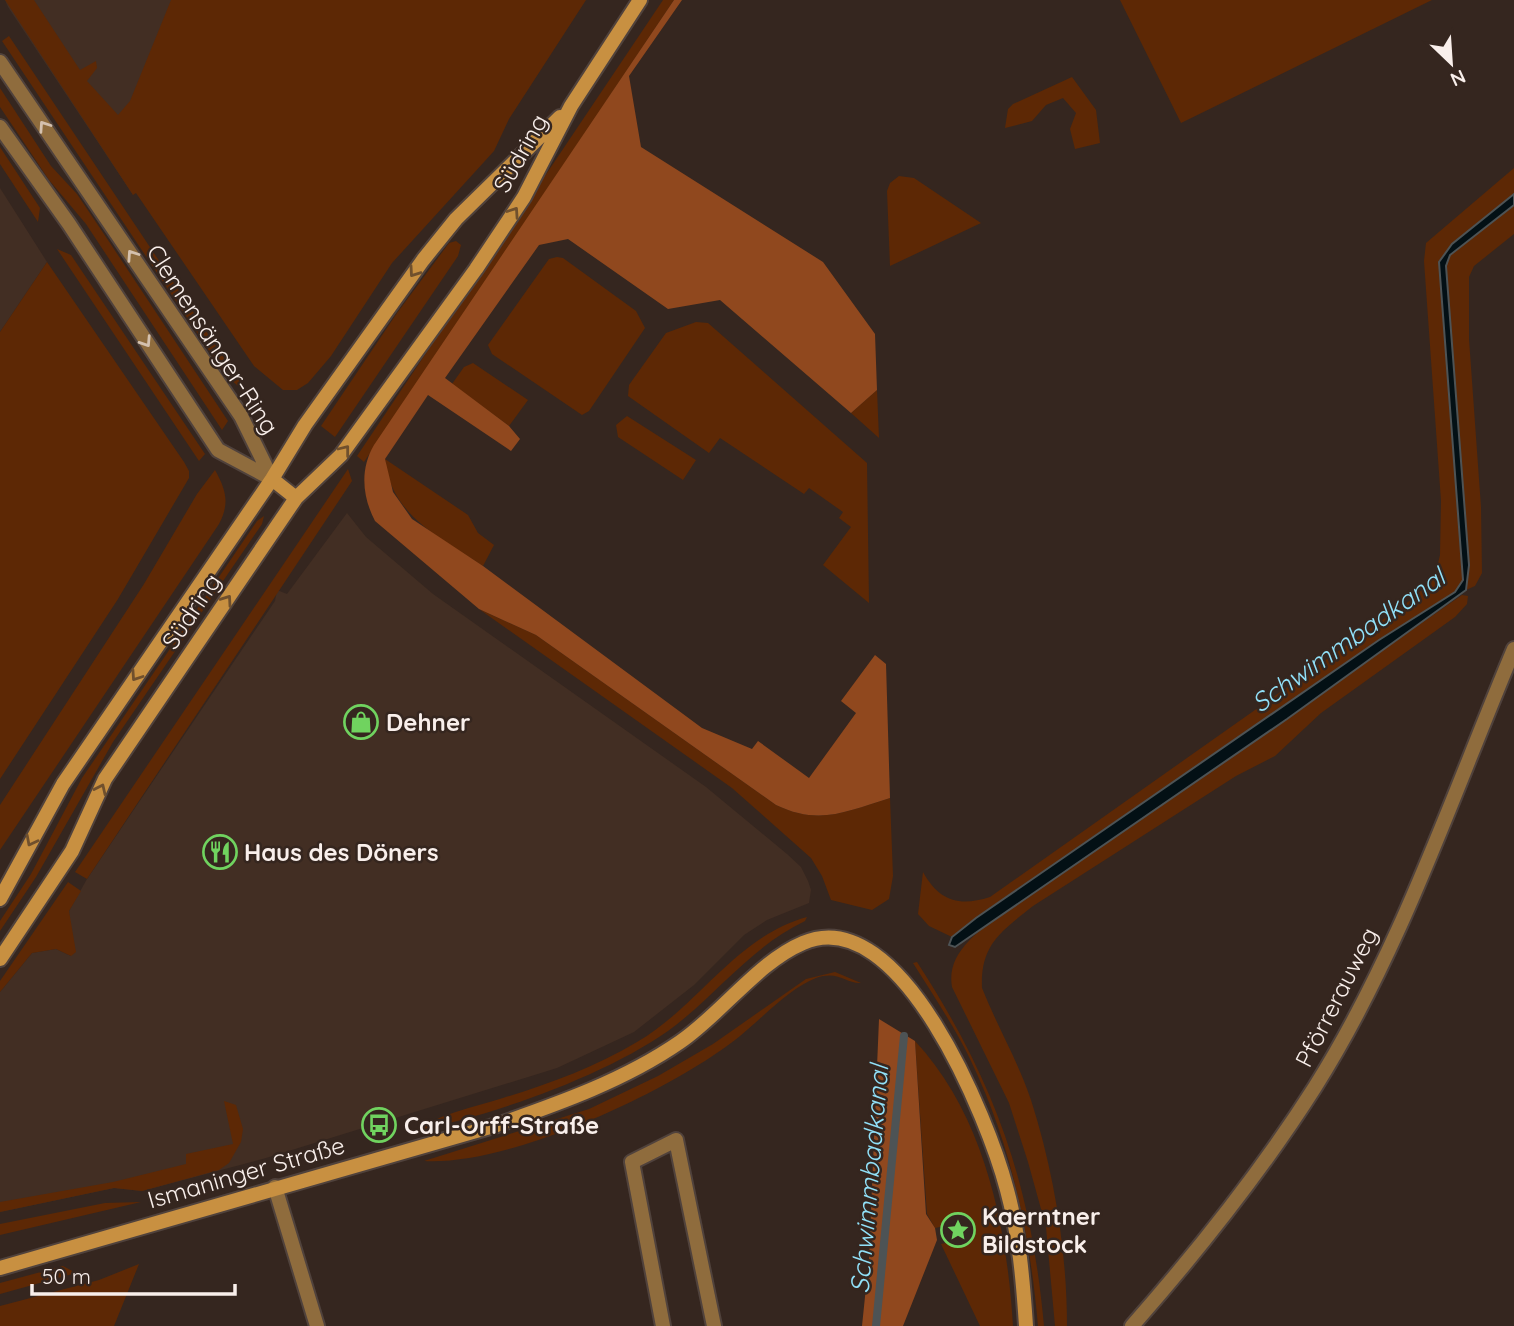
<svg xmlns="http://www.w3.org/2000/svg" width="1514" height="1326" font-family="Quicksand,sans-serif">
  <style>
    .built { fill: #422e23 }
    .green { fill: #5d2805 }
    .forest { fill: #90481e }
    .water { fill: #031015; stroke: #4d5355; stroke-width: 2 }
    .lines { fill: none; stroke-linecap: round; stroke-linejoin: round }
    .stream { stroke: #4d5355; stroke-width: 8 }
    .street-casing { stroke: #50423c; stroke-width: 18 }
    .secondary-casing { stroke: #50423c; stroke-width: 18 }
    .street { stroke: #8f6c3d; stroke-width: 14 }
    .secondary { stroke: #c89041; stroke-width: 14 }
    .oneway { stroke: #d4c1ae }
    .oneway2 { stroke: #70502d }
    .labels { text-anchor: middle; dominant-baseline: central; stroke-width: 5; stroke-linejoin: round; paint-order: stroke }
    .street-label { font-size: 24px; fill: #f9efeb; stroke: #35261f }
    .poi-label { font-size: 24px; font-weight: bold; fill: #f9efeb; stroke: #35261f; text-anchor: start }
    .water-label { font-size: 26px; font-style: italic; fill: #91e1f9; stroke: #35261f }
  </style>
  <rect width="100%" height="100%" fill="#35261f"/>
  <path class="built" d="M5,0H221L133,195L8,7Z
    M0,188L47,262L0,332Z
    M347,513L366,537L433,594L706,787L787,854L801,867L808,881L811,890L809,903L767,920L744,935L694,985L634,1032L557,1068L266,1158L142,1191L114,1188L0,1212V992L32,953L56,949L71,956L69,911L87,879L275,601L277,590L287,594Z"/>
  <path class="green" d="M5,0H34L80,70L96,61L97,68L87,81L118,115L130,101L171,0H586L509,119L494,151L392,263L331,356L308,383L297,390H283L254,366L136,193L133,195Z
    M663,0H674L364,462L357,456Z
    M1120,0H1432L1181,123Z
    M9,36L248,394L226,376L2,41Z
    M1072,77L1096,110L1100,143L1075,149L1070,129L1076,113L1063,98L1046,105L1032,121L1005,128L1008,109L1013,104Z
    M0,88L51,166L77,194L108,240L228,421L222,430L86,224L49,180L0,107Z
    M0,147L40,208L38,222L0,164Z
    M1514,168V194L1452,244L1439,262L1463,580L1455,592L1379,640L952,937L929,926L918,914L923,872C939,901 959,907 990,897L1415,597L1435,576L1440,555L1441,501L1424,261L1426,243Z
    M899,176L914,178L981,223L890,266L887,191L890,183Z
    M1514,205V234L1474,266L1469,277V339L1481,507L1482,573L1475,586L1466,590L1469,565L1446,266L1450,255Z
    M456,241L461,245L458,256L335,437L321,426L397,313L449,243Z
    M57,249L71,255L205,454L199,461Z
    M557,257L563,258L636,311L645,328L589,411L582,415L492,354L488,345L549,259Z
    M47,262L184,462L189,471V478L118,599L0,779V332Z
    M696,322L708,323L867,463L869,603L823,565L851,527L839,518L843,512L809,488L804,494L720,438L709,453L628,396L629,385L666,333Z
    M473,363L528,400L509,426L452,384L464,367Z
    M877,390L879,438L851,413Z
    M627,416L696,460L683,480L618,437L616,425Z
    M385,459L468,515L478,533L494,545L483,566C441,538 390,515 385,459Z
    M348,469L352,481L87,879L75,872Z
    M215,470C226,490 230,503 219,524L0,850V805L144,584L197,494Z
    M264,516L262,524L113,742L36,877L0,931V921L31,874L82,778L257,521Z
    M1462,595L1468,596L1467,604L1455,617L1321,713L1275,756L1236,776L1033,906C1002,931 980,944 982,988C997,1026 1018,1061 1031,1100C1054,1172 1067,1251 1067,1326H1055L1046,1227L1028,1162L1009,1103L952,987C946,953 978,932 1002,913Z
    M479,609L536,635L776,805C820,826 847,811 890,798L893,876L889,899L872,910L831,900L822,876L811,858L732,788Z
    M68,882L81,891L69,911L76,952L71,956L56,949L32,953L0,992V981Z
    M807,917L805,921C754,945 719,991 676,1025C612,1074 492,1116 413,1131C442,1113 472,1108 503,1098C549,1084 595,1067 637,1042C699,1006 735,937 807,917Z
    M917,962C995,1082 1031,1183 1044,1326H1038C1030,1234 1011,1143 970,1059C954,1026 933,995 913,963Z
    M835,972L861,983C846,984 839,970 816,978C787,989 756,1025 731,1043C663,1094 509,1166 424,1161L589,1109L658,1076L713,1044L806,979Z
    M915,1041C985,1116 1007,1227 1013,1326H980L941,1244L967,1238L963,1222L935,1228L927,1214Z
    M224,1101L236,1105L243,1129L241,1142L229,1163L219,1170L142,1191L114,1188L0,1212V1202L113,1182L186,1164V1154L233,1144Z
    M141,1202L0,1235V1224L105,1203Z
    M139,1264L114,1326H0V1306L99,1280Z
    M63,1266L76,1273L0,1294V1283Z"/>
  <path class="forest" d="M674,0H682L629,76L641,147L823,262L875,334L877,390L851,413L720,300L668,309L568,239L539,245L445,378L509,426L520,439L511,451L428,395L385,459L393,492L412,519L483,566L702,728L752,749L758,741L809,778L856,713L841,701L875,655L886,664L890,798C847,811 820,826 776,805L536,635L479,609L375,521C362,496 360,469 374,445Z
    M879,1019L915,1041L926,1214L935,1228L937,1240L903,1326H862L869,1258Z"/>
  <path class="water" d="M1514,194V205L1450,255L1446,266L1469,565L1466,590L1287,719L955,947L949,945L952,937L976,918L1379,640L1455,592L1463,580L1439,262L1452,244Z"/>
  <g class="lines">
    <path class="stream" d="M876,1326L904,1036"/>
    <g class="street-casing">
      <path id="street" d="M0,62L241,416L272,479
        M0,127L69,224L218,450L272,479
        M275,1187L317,1326
        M663,1326L632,1162L676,1140L714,1326
        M1132,1326C1198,1251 1261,1172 1315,1087C1400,952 1452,796 1514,649"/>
    </g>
    <g class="secondary-casing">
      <path id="secondary" d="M272,479L296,498
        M0,899L63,784L272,479L305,425L423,260L456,219L560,117
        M0,959L72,851L105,779L296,498L341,455L476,269L524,197L571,106L640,0
        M0,1268L497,1125C560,1103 625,1080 680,1042C721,1014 758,962 803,943C901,900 989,1121 1007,1190C1019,1234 1023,1280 1026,1326"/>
    </g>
    <use href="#street" class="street"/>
    <use href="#secondary" class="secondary"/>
  </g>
  <defs><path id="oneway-chevron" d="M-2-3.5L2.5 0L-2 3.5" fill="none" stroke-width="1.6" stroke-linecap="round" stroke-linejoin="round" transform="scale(1.75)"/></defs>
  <g class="oneway">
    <use href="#oneway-chevron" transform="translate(44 126) rotate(-124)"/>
    <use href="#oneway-chevron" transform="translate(132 255) rotate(-124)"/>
    <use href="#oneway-chevron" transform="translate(146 342) rotate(57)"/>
  </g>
  <g class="oneway2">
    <use href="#oneway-chevron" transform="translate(514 212) rotate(-56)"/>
    <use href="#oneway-chevron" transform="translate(414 272) rotate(125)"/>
    <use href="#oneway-chevron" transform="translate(345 450) rotate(-52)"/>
    <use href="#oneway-chevron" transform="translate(227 600) rotate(-55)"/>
    <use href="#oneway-chevron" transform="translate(136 676) rotate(124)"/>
    <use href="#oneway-chevron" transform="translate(101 789) rotate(-65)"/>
    <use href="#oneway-chevron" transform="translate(31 841) rotate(117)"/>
  </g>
  <defs>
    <g id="shop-ring" transform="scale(1.75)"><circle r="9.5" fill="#35261f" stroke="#70d35f" stroke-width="1.5"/><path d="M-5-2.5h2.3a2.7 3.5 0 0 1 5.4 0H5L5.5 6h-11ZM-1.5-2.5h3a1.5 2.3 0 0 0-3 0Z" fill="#70d35f"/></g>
    <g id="restaurant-ring" transform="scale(1.75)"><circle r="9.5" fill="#35261f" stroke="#70d35f" stroke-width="1.5"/><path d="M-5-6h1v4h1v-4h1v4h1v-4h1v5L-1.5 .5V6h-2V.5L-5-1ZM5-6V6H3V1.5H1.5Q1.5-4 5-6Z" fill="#70d35f"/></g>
    <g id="bus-ring" transform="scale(1.75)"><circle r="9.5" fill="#35261f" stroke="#70d35f" stroke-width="1.5"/><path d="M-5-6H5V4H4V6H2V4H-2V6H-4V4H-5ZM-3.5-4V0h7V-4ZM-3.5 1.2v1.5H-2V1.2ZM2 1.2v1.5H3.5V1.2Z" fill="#70d35f"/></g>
    <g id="sight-ring" transform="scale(1.75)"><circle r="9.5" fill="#35261f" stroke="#70d35f" stroke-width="1.5"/><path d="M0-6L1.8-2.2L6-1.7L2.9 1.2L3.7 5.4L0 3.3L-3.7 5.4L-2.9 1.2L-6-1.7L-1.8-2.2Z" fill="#70d35f"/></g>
  </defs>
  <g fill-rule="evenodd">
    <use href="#shop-ring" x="361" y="722"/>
    <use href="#restaurant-ring" x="220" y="852"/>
    <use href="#bus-ring" x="379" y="1125"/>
    <use href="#sight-ring" x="958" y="1230"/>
  </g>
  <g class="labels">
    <g class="street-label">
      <text transform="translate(520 153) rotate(-61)">Südring</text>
      <text transform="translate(213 339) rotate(57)">Clemensänger-Ring</text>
      <text transform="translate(191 611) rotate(-56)">Südring</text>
      <text transform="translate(1336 997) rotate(-63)">Pförrerauweg</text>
      <text transform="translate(246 1172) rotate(-16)">Ismaninger Straße</text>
    </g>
    <g class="poi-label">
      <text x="386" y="722">Dehner</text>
      <text x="244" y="852">Haus des Döners</text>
      <text x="404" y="1125">Carl-Orff-Straße</text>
      <text x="982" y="1216">Kaerntner<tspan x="982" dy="28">Bildstock</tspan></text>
    </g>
    <g class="water-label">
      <text transform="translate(1348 640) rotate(-35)">Schwimmbadkanal</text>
      <text transform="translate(869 1179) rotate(-85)">Schwimmbadkanal</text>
    </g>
  </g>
  <g transform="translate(1451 63) rotate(155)" stroke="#35261f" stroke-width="5" paint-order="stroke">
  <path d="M0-5L12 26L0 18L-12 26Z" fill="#f9efeb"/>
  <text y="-10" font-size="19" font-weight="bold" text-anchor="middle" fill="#f9efeb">N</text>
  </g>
  <path d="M32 1284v10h203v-10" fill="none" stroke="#f9efeb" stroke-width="3.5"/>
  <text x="42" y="1284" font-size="21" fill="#f9efeb" stroke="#35261f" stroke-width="5" paint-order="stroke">50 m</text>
</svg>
